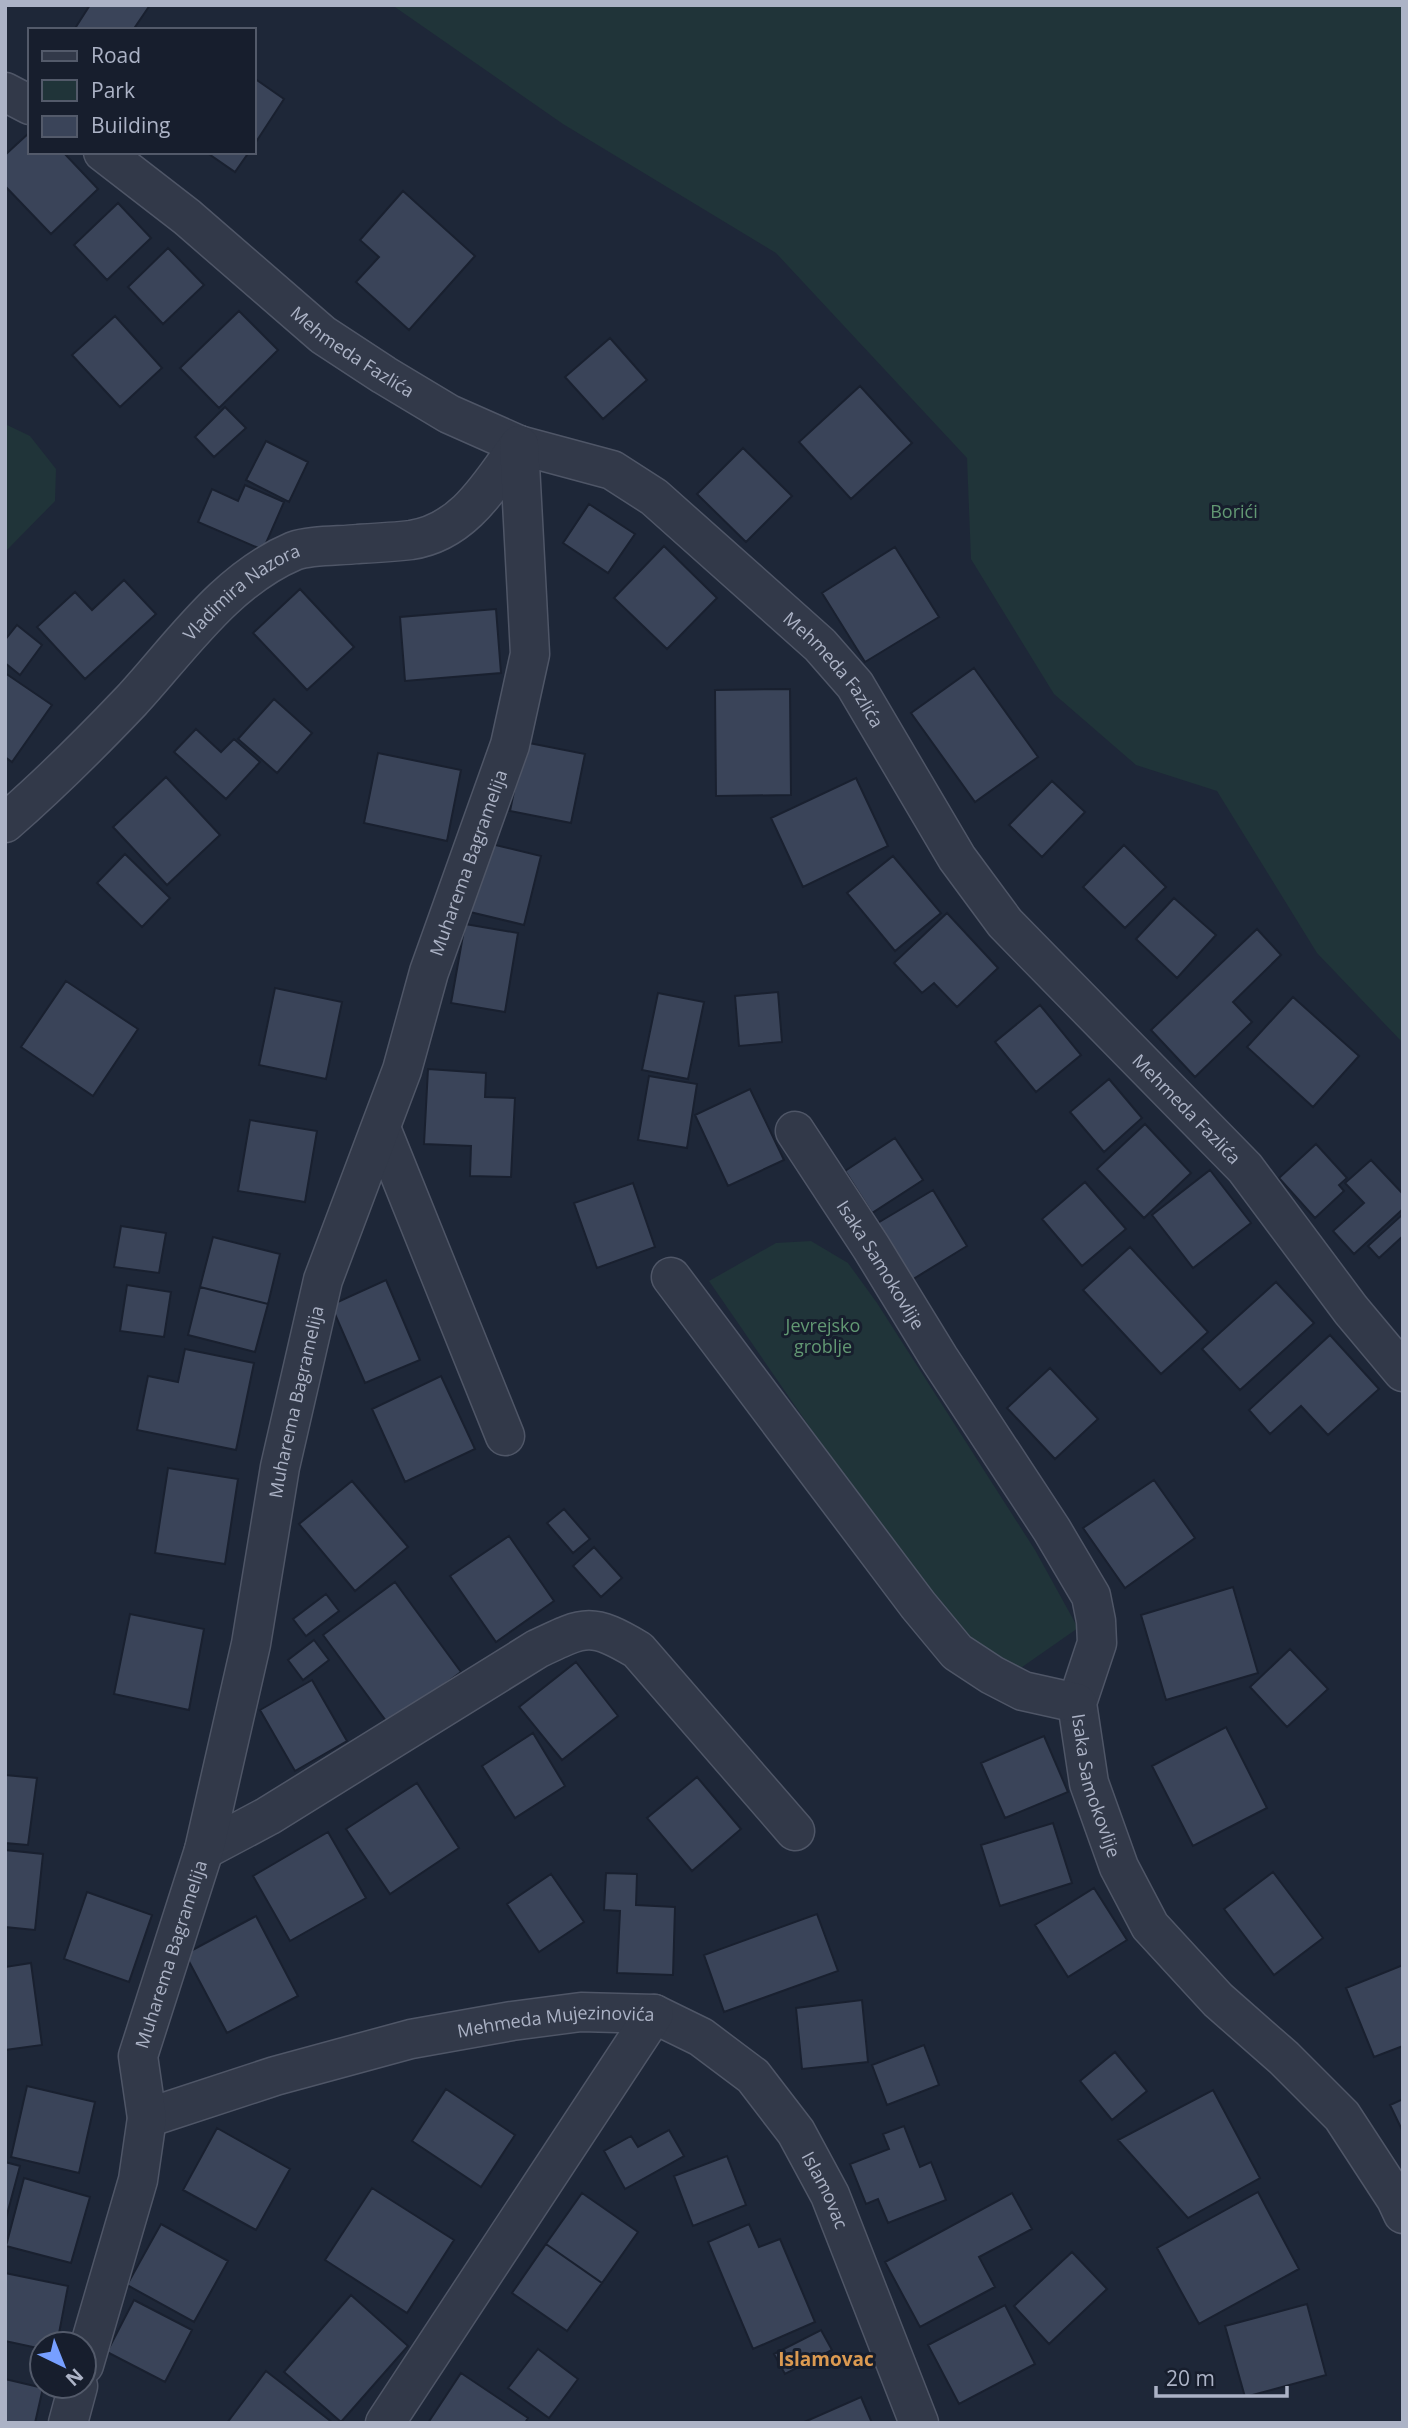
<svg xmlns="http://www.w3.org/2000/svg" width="1408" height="2428" font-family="'Open Sans',sans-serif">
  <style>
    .green { fill: #203439 }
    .building { fill: #3a4459; stroke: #19202f; stroke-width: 2 }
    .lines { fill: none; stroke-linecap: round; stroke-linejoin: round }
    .minor-casing { stroke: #4f5667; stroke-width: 41 }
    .minor { stroke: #323949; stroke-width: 38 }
    .labels { text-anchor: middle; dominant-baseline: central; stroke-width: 6; stroke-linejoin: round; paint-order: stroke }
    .street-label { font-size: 18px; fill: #acb3c6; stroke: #171e2d }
    .park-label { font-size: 18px; fill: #629873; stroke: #171e2d }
    .neighbourhood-label { font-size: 19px; font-weight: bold; fill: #db9a51; stroke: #171e2d }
  </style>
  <rect width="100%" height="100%" fill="#1e2738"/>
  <path class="green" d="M392,5H1403V1043L1317,953L1217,791L1136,765L1054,694L971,559L967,458L776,253L563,124Z
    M5,424L30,436L56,469L55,501L5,552Z
    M811,1241L848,1263L877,1303L1035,1550L1078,1628L1015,1672L968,1646L811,1429L709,1281L776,1243Z"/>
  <path class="building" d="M90,5H150L133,30H74Z
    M254,78L284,99L254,145Z
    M30,132V152H63L98,189L51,234L5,186V155Z
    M206,152H249L235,172Z
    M403,191L475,256L409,330L356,282L379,257L360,240Z
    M118,203L151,238L107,280L74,245Z
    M168,248L204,285L163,324L128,287Z
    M239,311L278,350L219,408L180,368Z
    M115,316L162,368L120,407L72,355Z
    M610,338L647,380L603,419L565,377Z
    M860,386L912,443L851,499L799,442Z
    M225,407L246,428L214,457L195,437Z
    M266,441L308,462L289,502L246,480Z
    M743,448L792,496L746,542L697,494Z
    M245,485L284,502L263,550L198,522L212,489L238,501Z
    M589,504L635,534L608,573L563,543Z
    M664,546L717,598L667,649L614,598Z
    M895,547L939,617L865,662L822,593Z
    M124,580L156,614L85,679L37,627L75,592L92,610Z
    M300,589L354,647L307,690L253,633Z
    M496,609L501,673L405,681L400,617Z
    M17,625L42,645L20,675L5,663V640Z
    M974,668L1038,757L975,802L911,713Z
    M5,673L52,705L12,762L5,757Z
    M790,689L791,795L716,796L715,690Z
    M274,699L312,733L277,773L238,739Z
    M196,729L221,752L234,739L260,762L226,799L174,752Z
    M524,742L585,754L571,823L510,811Z
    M378,753L461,770L447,841L364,823Z
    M166,777L220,835L167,885L113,827Z
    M856,778L888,846L803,887L771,818Z
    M1052,781L1085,812L1042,857L1009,825Z
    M487,843L541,856L524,925L470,912Z
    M1124,845L1166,887L1125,928L1083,887Z
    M125,854L170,898L142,927L97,883Z
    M893,856L941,913L895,951L847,893Z
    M1174,898L1216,935L1177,978L1136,939Z
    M947,913L998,968L957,1007L934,983L922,993L894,963Z
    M465,924L518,933L505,1012L451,1003Z
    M1257,929L1281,955L1233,1002L1252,1022L1195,1077L1151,1030Z
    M66,981L138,1029L93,1096L21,1047Z
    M275,988L342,1002L326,1079L259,1065Z
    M778,992L782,1042L739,1046L735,996Z
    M658,993L704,1002L688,1079L642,1070Z
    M1293,997L1359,1056L1313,1107L1247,1047Z
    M1040,1005L1081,1055L1036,1092L995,1042Z
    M428,1069L486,1073L485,1097L515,1098L511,1177L470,1176L471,1146L424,1144Z
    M649,1076L697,1084L687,1148L638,1140Z
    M1109,1079L1142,1118L1104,1152L1070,1112Z
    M750,1089L784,1160L728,1186L695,1115Z
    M250,1120L317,1131L305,1202L238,1191Z
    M1145,1124L1191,1173L1144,1218L1097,1169Z
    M895,1138L923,1180L872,1213L845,1171Z
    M1316,1144L1347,1178L1339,1185L1344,1191L1315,1218L1279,1178Z
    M1371,1160L1403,1194V1209L1354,1254L1333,1231L1364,1203L1345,1183Z
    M1210,1170L1251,1223L1193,1268L1152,1215Z
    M1085,1182L1126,1229L1082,1266L1042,1219Z
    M633,1183L655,1247L597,1268L574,1203Z
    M933,1190L967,1246L910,1281L876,1224Z
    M1403,1214V1236L1379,1258L1368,1246Z
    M121,1226L166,1233L159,1273L114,1267Z
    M213,1237L280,1254L268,1304L200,1287Z
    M1130,1247L1208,1332L1161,1374L1083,1290Z
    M386,1280L420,1360L365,1383L331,1305Z
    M1276,1282L1314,1323L1240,1390L1202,1349Z
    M127,1285L171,1292L164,1337L120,1331Z
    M200,1287L268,1304L255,1352L188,1335Z
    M1330,1335L1379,1389L1328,1435L1301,1406L1270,1434L1249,1410Z
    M185,1349L254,1363L236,1450L137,1430L148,1376L178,1382Z
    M1050,1368L1098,1419L1055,1459L1007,1408Z
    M441,1376L475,1449L405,1482L372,1409Z
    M168,1468L238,1479L225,1564L155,1553Z
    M1154,1480L1195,1538L1125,1588L1083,1528Z
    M352,1481L408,1547L355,1591L299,1524Z
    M564,1509L590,1539L573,1553L547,1523Z
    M509,1536L554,1601L496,1642L450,1576Z
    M594,1547L622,1578L601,1597L573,1566Z
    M395,1582L461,1672L389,1725L323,1635Z
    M1233,1587L1258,1673L1166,1700L1141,1615Z
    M326,1594L339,1611L306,1636L293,1619Z
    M130,1614L204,1629L189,1710L114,1694Z
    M314,1640L329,1660L303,1680L288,1660Z
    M1290,1649L1328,1689L1287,1727L1250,1687Z
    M576,1662L618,1716L562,1760L519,1707Z
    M312,1680L347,1741L295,1771L260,1710Z
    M1226,1727L1267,1808L1193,1846L1152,1766Z
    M533,1733L565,1786L515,1818L482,1766Z
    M1044,1736L1068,1792L1005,1818L981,1763Z
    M5,1775L37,1778L28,1845L5,1843Z
    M697,1777L741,1829L692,1871L647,1818Z
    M417,1783L459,1848L390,1894L346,1829Z
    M1053,1823L1072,1883L1000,1906L981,1845Z
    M328,1832L366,1898L290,1941L253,1876Z
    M5,1850L43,1854L35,1930L5,1927Z
    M1273,1872L1323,1938L1274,1975L1224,1909Z
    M606,1873L637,1874L636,1905L675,1907L673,1975L617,1973L620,1911L604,1910Z
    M551,1874L584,1922L539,1952L507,1904Z
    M1094,1888L1127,1940L1068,1977L1035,1925Z
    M87,1892L152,1915L129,1982L64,1959Z
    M817,1914L838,1971L724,2012L704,1955Z
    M256,1916L298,1996L227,2033L185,1954Z
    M31,1963L42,2045L5,2050V1967Z
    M1403,1965V2046L1374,2057L1346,1988Z
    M862,2000L868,2062L802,2069L796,2008Z
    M924,2045L939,2085L887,2105L872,2065Z
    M1115,2052L1147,2091L1112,2120L1080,2081Z
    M27,2086L95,2102L79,2173L11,2157Z
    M446,2089L515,2135L481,2187L412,2141Z
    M1213,2090L1260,2178L1188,2218L1118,2140Z
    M1403,2099V2132L1390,2105Z
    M904,2126L920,2167L931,2162L946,2200L888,2223L878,2199L866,2204L850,2164L889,2149L883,2134Z
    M217,2128L290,2169L256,2230L183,2190Z
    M669,2130L684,2156L625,2189L604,2151L631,2136L638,2147Z
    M727,2156L746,2205L693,2226L674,2176Z
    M5,2162L20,2166L5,2222Z
    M24,2178L90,2197L71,2263L6,2246Z
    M372,2188L454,2240L407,2313L325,2260Z
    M1258,2192L1299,2269L1199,2324L1157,2248Z
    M582,2193L638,2232L602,2283L546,2244Z
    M1012,2193L1032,2229L979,2257L995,2287L920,2327L885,2262Z
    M161,2224L228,2261L194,2322L127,2285Z
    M749,2224L759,2247L780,2239L815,2322L753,2349L708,2242Z
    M546,2244L602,2283L567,2331L512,2293Z
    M1072,2252L1107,2289L1049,2344L1014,2306Z
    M5,2273L68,2286L57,2344H42V2349L5,2341Z
    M351,2295L408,2346L341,2422L284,2372Z
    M134,2300L192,2330L165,2382L107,2352Z
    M1307,2304L1326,2375L1245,2397L1225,2326Z
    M1005,2305L1035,2364L959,2404L928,2345Z
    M821,2330L832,2350L785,2374L774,2354Z
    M538,2349L578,2379L549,2418L508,2388Z
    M266,2371L333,2423H227Z
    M461,2373L528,2418L525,2423H428Z
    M5,2379L43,2388L35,2423H5Z
    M861,2397L872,2423H802Z"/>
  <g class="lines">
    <g class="minor-casing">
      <g id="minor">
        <path d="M5,92L30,105"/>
        <path id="s1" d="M103,152L187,217L323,335L384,375L449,414L519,445L612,470L654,497L820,645L855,685L957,858L1005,923L1245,1168L1351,1310L1403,1372"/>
        <path id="s2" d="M5,823C49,785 91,743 131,701C180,648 225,580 294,551C310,545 340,546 358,544C375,543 393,542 411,540C464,532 490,485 519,445"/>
        <path d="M381,1128L505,1436"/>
        <path id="s3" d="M795,1131L871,1247L939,1358L1052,1530L1091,1596L1096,1621L1097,1643L1077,1703L1089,1783L1119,1867L1150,1926L1218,2000L1284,2058L1342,2116L1396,2199L1403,2214"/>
        <path d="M671,1277L918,1605L957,1652L992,1675L1023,1691L1077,1703"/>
        <path d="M204,1850L268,1816L537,1649C585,1626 591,1622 638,1650L795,1831"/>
        <path id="s4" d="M147,2118L275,2076L411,2039L512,2021L581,2012L654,2014L701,2037L753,2076L796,2132L830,2195L919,2423"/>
        <path id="s5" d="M84,2365L138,2180L147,2118L138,2056L204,1850L251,1644L280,1467L323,1280L402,1070L429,972L510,745L530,654L519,445"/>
        <path d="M68,2423L78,2386"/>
        <path d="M385,2423L654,2014"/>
      </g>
    </g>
    <use href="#minor" class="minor"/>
  </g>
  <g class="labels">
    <g class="street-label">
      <text stroke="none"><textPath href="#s1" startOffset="320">Mehmeda Fazlića</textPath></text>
      <text stroke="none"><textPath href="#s2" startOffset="332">Vladimira Nazora</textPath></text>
      <text stroke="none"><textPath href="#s1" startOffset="908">Mehmeda Fazlića</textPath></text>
      <text stroke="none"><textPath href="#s5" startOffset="1559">Muharema Bagramelija</textPath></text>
      <text stroke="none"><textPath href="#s1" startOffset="1475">Mehmeda Fazlića</textPath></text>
      <text stroke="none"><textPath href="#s3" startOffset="159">Isaka Samokovlije</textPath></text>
      <text stroke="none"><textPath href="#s5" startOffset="992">Muharema Bagramelija</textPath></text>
      <text stroke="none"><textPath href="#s3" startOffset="747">Isaka Samokovlije</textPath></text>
      <text stroke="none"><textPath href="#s5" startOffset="425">Muharema Bagramelija</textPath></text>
      <text stroke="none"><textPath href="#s4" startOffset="422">Mehmeda Mujezinovića</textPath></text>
      <text stroke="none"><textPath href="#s4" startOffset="774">Islamovac</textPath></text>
    </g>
    <g class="park-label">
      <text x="1234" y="511">Borići</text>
      <text x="823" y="1325">Jevrejsko<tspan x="823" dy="21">groblje</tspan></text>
    </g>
    <g class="neighbourhood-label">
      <text x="826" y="2359">Islamovac</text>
    </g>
  </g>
  <rect width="1408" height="2428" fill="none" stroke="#acb3c6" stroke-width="14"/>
  <rect x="28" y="28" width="228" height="126" fill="#171e2d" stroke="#535a6a" stroke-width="2"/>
  <rect x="42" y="51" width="35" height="10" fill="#323949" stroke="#535a6a" stroke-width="2"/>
  <text x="91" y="63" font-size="21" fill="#acb3c6">Road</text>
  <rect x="42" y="80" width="35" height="21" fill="#203439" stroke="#535a6a" stroke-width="2"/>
  <text x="91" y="98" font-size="21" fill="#acb3c6">Park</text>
  <rect x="42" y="116" width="35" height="21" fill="#3a4459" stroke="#535a6a" stroke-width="2"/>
  <text x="91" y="133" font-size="21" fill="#acb3c6">Building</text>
  <g transform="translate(63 2365) rotate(137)"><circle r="33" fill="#171e2d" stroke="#535a6a" stroke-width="2"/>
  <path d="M0-5L12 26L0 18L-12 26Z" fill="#779fff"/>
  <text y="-10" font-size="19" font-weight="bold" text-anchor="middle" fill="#acb3c6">N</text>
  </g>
  <path d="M1156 2386v10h131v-10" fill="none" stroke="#acb3c6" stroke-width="3.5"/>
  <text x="1166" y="2386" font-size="21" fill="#acb3c6" stroke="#171e2d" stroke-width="5" paint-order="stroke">20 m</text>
</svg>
